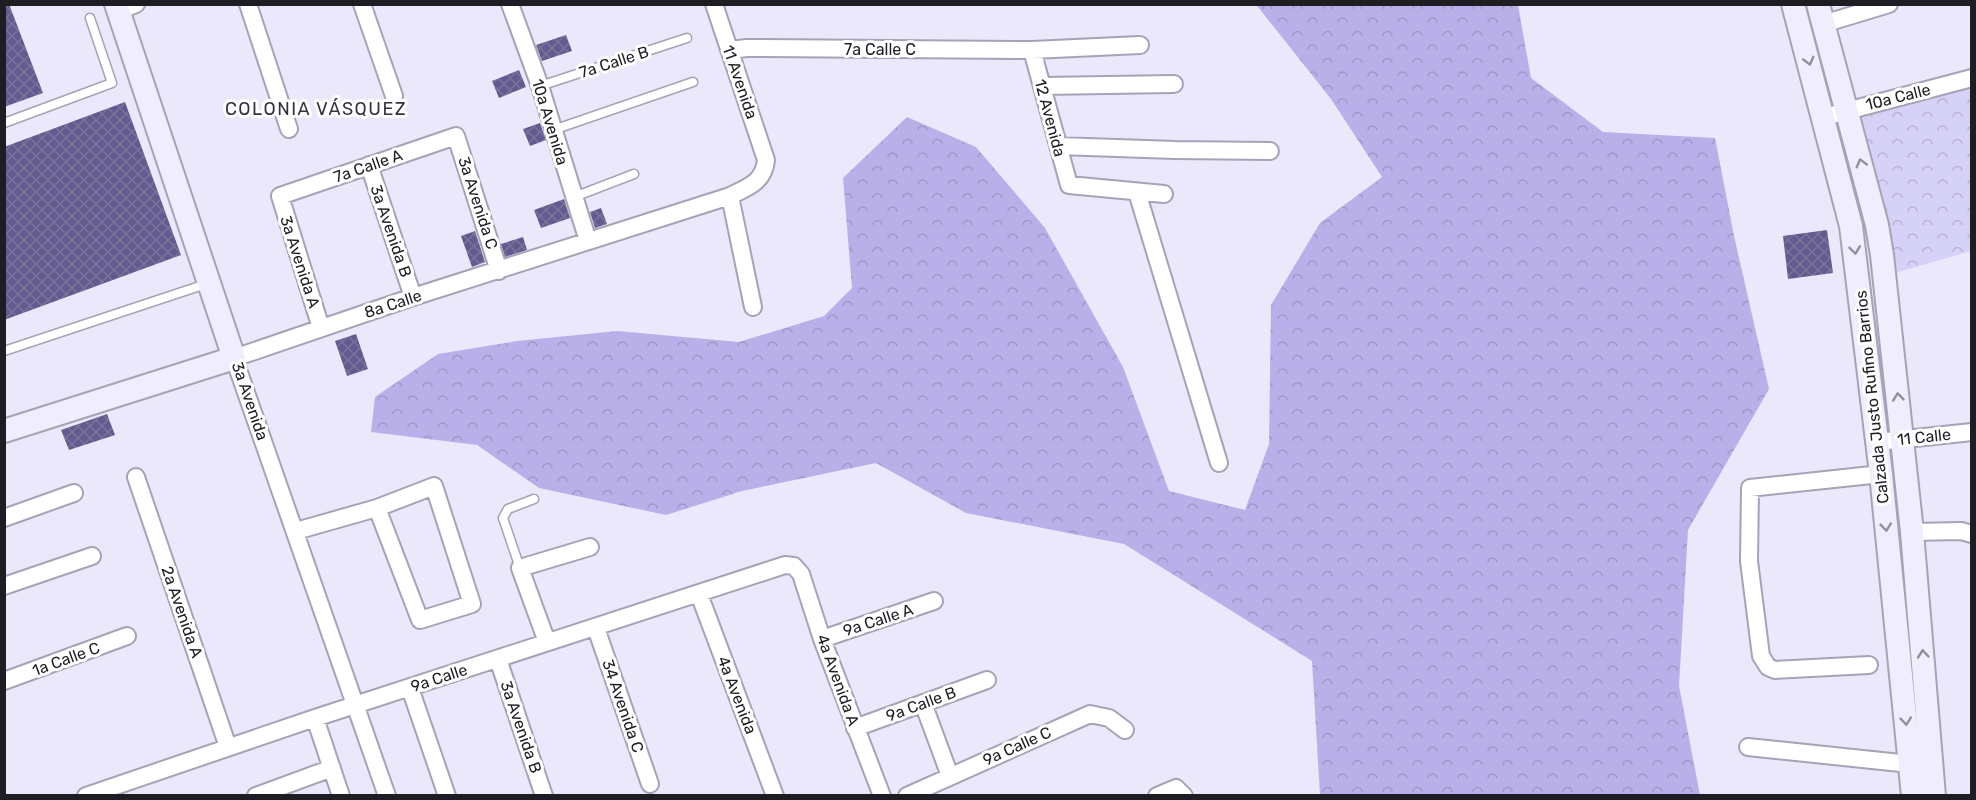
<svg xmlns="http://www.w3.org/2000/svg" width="1976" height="800" font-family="Rubik,sans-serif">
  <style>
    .forest { fill: url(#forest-crowns) }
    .park { fill: url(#park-crowns) }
    .building { fill: url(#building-cross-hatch) }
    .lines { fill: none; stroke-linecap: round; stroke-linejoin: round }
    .lane-casing { stroke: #a5a3b5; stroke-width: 11 }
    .street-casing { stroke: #a5a3b5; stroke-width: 20 }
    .secondary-casing { stroke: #a5a3b5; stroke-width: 26 }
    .lane { stroke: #fff; stroke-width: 8 }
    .street { stroke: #fff; stroke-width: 16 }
    .secondary { stroke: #f0edfc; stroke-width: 22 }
    .oneway { stroke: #918f9a }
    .labels { text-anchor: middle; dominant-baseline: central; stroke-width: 6; stroke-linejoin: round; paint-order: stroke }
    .street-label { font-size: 16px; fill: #1d1d23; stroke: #fff }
    .neighbourhood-label { font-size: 18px; letter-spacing: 1.5px; fill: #343241; stroke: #fff }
  </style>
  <defs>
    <pattern id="forest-crowns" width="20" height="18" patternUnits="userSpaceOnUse" patternTransform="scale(1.5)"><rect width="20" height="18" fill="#b9b0ea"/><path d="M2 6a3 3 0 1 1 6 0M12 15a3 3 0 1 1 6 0" fill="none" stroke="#9f97c8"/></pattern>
    <pattern id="park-crowns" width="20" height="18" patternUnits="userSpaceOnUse" patternTransform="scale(1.5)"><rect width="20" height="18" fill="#d6d1f7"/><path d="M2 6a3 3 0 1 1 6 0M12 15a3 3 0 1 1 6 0" fill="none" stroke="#b7b3d3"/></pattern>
    <pattern id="building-cross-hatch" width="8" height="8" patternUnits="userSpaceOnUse" patternTransform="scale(1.5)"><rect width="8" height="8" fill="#645a8f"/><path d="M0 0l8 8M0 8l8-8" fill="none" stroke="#7a729a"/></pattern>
  </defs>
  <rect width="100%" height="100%" fill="#ebe8fb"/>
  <path class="forest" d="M1253,4L1518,5L1531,78L1603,132L1715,138L1734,236L1769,389L1688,530L1679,686L1700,795H1320L1312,661L1124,544L966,513L876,463L742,491L666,515L539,488L477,445L371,432L375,397L438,354L517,341L617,331L739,342L824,316L852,288L843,178L907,117L976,147L1045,228L1123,367L1169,491L1245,510L1269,444L1271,305L1320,223L1382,177L1331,99L1258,7Z"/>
  <path class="park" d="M1971,88V251L1895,273L1858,118Z"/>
  <path class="building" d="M4,4H9L43,93L4,107Z
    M566,35L572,51L542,61L536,45Z
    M519,70L526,87L499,98L492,81Z
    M125,102L181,255L4,320V147Z
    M540,123L546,140L530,146L523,129Z
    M564,199L570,218L541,228L534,210Z
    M601,208L607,224L595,228L590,212Z
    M1827,230L1833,273L1788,279L1783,236Z
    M475,231L485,262L472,267L461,236Z
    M523,237L527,250L505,257L501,244Z
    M356,334L368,369L347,376L335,341Z
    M107,414L115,435L69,450L61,430Z"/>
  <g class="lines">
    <g class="lane-casing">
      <path id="lane" d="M540,86L687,38
        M4,123L112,83L90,18
        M553,130L693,82
        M574,197L634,174
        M4,351L206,284
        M520,568L503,518L508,509L534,499"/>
    </g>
    <g class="street-casing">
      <path id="street" d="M248,4L289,129
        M362,4L394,96
        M510,4L540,86L588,241
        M118,11L136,4
        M1823,24L1889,4
        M729,50L747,48L1032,50L1140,45
        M1032,50L1069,185L1164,194
        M1042,86L1174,84
        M1824,117L1972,78
        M1058,146L1175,150L1270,151
        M369,165L413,297
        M1137,192L1219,463
        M730,196L753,307
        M321,328L280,196L456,136L499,271
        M1877,442L1972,432
        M136,477L228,747
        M4,518L74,493
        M296,531L377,508L434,486L472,604L420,620L377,508
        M1912,532L1961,531L1972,534
        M4,586L92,556
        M699,594L775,796
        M596,628L650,784
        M822,639L934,601
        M547,642L520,568L590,547
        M498,659L544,796
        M1869,665L1775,670L1768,667L1761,656L1749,561L1750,488L1881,474
        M4,681L127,636
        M410,688L447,796
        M923,703L950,776
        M315,718L341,796
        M855,728L987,680
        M1748,747L1910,764
        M86,796L315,718L785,565L794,566L801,574L822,639L882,796
        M256,796L332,768
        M387,796L234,358L413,297L730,196C748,187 764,182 766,160L714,4
        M907,796L1090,714L1109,718L1125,730
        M1157,796L1176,788L1184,796"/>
    </g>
    <g class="secondary-casing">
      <path id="secondary" d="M1793,4L1851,226L1881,474L1913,796
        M1818,4L1877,225L1882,255L1912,532L1934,796
        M4,431L234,358L116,4"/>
    </g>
    <use href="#lane" class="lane"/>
    <use href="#street" class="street"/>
    <use href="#secondary" class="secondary"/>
  </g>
  <defs><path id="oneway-chevron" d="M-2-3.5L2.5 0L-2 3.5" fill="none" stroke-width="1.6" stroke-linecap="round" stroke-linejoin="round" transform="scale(1.5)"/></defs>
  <g class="oneway">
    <use href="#oneway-chevron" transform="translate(1809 61) rotate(75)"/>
    <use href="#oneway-chevron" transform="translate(1861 163) rotate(-105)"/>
    <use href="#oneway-chevron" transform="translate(1855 250) rotate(83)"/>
    <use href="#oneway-chevron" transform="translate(1898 397) rotate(-96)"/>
    <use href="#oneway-chevron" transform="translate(1886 527) rotate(84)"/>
    <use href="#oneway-chevron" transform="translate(1923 654) rotate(-95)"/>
    <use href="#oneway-chevron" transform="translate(1906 721) rotate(84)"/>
  </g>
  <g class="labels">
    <g class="street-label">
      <text x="880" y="49">7a Calle C</text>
      <text transform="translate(614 62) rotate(-18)">7a Calle B</text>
      <text transform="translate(740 82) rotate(71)">11 Avenida</text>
      <text transform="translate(1898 97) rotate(-14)">10a Calle</text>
      <text transform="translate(1050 118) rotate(75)">12 Avenida</text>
      <text transform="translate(550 122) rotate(73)">10a Avenida</text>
      <text transform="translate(368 166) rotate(-19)">7a Calle A</text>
      <text transform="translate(478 203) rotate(72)">3a Avenida C</text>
      <text transform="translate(391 231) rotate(71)">3a Avenida B</text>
      <text transform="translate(300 262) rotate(72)">3a Avenida A</text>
      <text transform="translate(393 304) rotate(-18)">8a Calle</text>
      <text transform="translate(1872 397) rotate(-96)">Calzada Justo Rufino Barrios</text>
      <text transform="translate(250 401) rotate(71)">3a Avenida</text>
      <text transform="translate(1924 437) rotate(-6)">11 Calle</text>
      <text transform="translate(182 612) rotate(71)">2a Avenida A</text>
      <text transform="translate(878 620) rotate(-18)">9a Calle A</text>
      <text transform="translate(66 659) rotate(-20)">1a Calle C</text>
      <text transform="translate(439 678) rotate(-18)">9a Calle</text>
      <text transform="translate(838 680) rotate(70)">4a Avenida A</text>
      <text transform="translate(737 695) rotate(69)">4a Avenida</text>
      <text transform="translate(921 704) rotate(-20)">9a Calle B</text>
      <text transform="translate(623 706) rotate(71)">34 Avenida C</text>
      <text transform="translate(521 727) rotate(71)">3a Avenida B</text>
      <text transform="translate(1017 746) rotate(-24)">9a Calle C</text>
    </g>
    <g class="neighbourhood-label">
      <text x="316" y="109">COLONIA VÁSQUEZ</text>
    </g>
  </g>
  <rect width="1976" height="800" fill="none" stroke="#1d1d23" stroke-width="12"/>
</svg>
